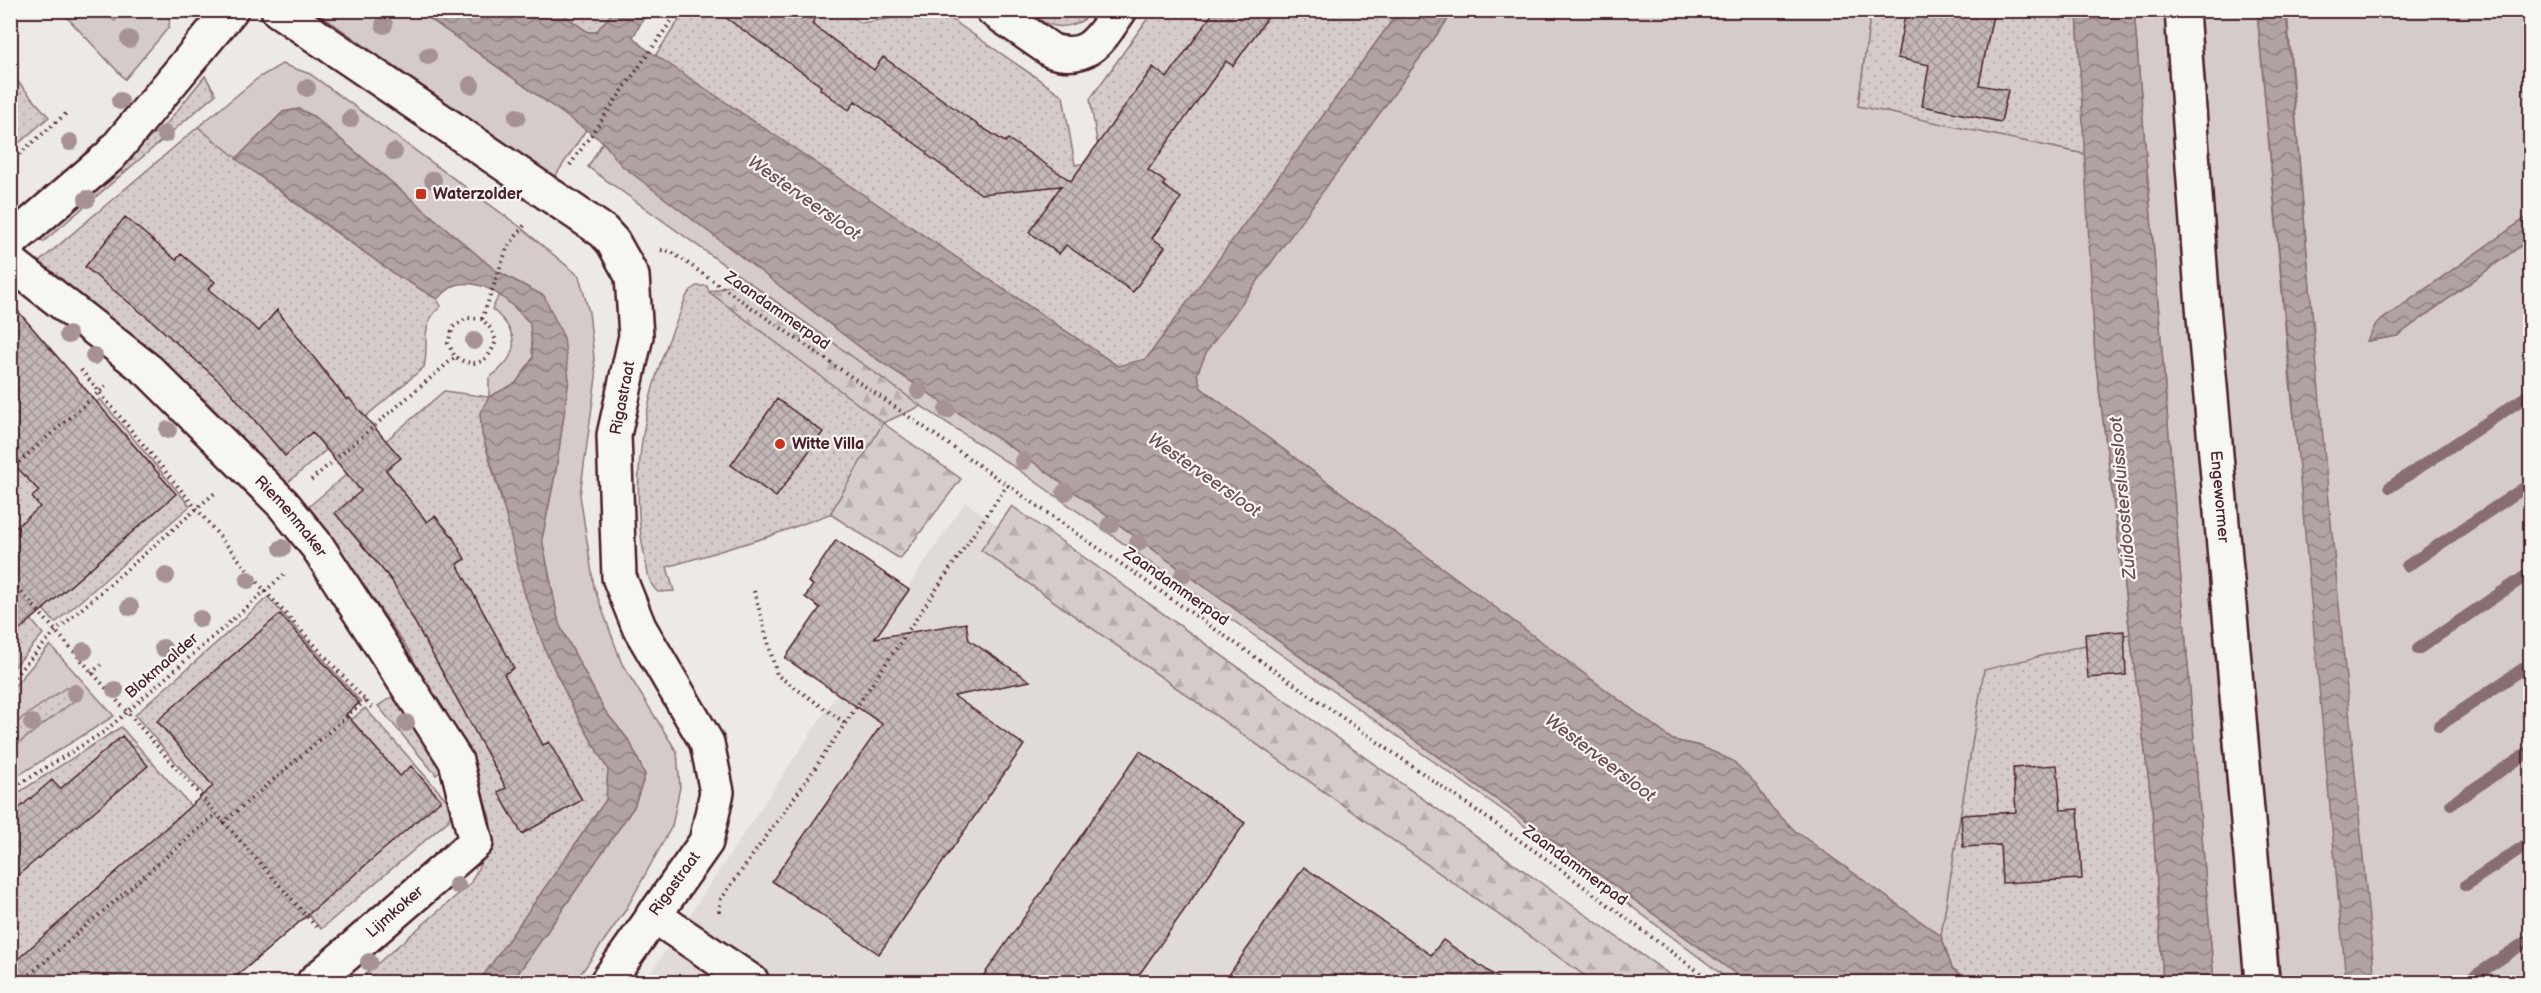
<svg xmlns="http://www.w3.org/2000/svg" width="2541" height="993" font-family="'Balsamiq Sans',sans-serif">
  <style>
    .built { fill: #e0dad8 }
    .grass { fill: #d4cbca; stroke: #8f757a; stroke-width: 1.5 }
    .forest { fill: url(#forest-firs); stroke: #8f757a; stroke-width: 1.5 }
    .garden { fill: url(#garden-dots); stroke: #8f757a; stroke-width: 1.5 }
    .water { fill: url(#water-waves); stroke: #886e73; stroke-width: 1.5 }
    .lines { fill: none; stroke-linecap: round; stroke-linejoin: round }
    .stream { stroke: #886e73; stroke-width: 12 }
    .building { fill: url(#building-cross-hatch); stroke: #4a1f2b; stroke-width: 1.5 }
    .minor-casing { stroke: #4a1f2b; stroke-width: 38 }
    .path { stroke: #4a1f2b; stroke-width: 4; stroke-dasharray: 1.5 4.5; stroke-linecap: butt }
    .minor { stroke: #f6f6f2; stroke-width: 33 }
    .tree { fill: #a69295 }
    .poi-dot { fill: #c8321e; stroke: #f6f6f2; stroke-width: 2 }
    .labels { text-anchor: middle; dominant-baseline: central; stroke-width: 4.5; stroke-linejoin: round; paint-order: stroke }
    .poi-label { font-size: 16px; font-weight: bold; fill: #4a1f2b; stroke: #f6f6f2; text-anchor: start }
    .street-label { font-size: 16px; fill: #4a1f2b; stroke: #f6f6f2 }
    .water-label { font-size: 18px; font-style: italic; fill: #6e4d55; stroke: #f6f6f2 }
  </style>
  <defs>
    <pattern id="forest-firs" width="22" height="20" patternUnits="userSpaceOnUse" patternTransform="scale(1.5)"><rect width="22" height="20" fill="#d4cbca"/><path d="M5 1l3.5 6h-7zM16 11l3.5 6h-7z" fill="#b8aeae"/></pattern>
    <pattern id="garden-dots" width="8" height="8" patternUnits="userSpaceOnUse" patternTransform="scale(1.5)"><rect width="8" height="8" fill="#d4cbca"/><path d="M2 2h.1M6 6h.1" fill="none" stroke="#b8aeae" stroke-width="1.8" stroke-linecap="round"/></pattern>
    <pattern id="water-waves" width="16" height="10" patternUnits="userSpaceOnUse" patternTransform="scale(1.5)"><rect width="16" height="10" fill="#b1a2a3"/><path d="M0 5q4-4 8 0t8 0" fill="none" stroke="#928385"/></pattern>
    <pattern id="building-cross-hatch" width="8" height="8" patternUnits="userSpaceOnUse" patternTransform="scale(1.5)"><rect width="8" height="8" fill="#c4b7b7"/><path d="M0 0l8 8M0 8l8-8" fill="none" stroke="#a19495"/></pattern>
  </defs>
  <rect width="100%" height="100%" fill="#ece9e6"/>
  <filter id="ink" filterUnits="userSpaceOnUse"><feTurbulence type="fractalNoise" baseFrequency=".0167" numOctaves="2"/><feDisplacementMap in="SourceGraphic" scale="12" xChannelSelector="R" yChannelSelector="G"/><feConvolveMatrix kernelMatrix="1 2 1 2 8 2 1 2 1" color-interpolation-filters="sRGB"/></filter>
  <g filter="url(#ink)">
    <path class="built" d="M965,502L1643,982H645Z"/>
    <path class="grass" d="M61,11H100L115,21L122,11H170L169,27L125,79Z
      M315,11H419L586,130L554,178Z
      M1454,11H1871L1858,106L2085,154L2095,357L2130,634L1984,671L1941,936L1795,831L1769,805L1756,784L1700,746L1673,740L1201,388L1197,374L1206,351Z
      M2134,11H2165L2218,692L2245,982H2214Z
      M2195,11H2257L2290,382L2356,982H2281L2257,733Z
      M2287,11H2530V215L2376,324L2368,341L2397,336L2530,239V982H2367Z
      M282,64L310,74L519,226L579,276L589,312L596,377L580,495L594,587L622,664L677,752L680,787L672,826L625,911L575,982H512L634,807L645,775L630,742L605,711L559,624L542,539L556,470L569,379L544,296L495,270L313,116L299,109L283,112L236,159L198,127L258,78Z
      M603,142L622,165L869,354L1029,459L1747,982H1732L1514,818L1016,468L921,406L588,167Z
      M499,295L509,301L530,323L533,358L516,383L489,397V378C521,355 521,334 492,309Z
      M50,645L114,716L11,780V690Z"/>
    <path class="forest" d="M746,280L921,406L883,423L961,479L900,559L830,514L882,423L709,292Z
      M1012,506L1680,982H1594L981,550Z"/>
    <path class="garden" d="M558,11H614L596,32H588Z
      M685,11H843L861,23L939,11L1063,96L1075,165L1100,160L1090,99L1153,11H1399L1146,360L1118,366L655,56Z
      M1027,11H1092C1084,24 1063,30 1048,24C1041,22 1034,15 1027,11Z
      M1871,11H2077L2085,154L1858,106Z
      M10,73L49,117L11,150H10Z
      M205,76L216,94L43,242L37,235L168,122Z
      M198,127C273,188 353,249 437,299L441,306C418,327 430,341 424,367L286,484L204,399L130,336L33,267Z
      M696,286H707L709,292L883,423L830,514L767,537L667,567L674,591L658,592C648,584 648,572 645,559C628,479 645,390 679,316C684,304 684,294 696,286Z
      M444,391L489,397L480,413L482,434L546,652L574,710L608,770L606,800L479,982H356L470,884L490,845V818L479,788L409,651L342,553L306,509Z
      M100,399L190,506L55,623L11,572L10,476Z
      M11,595L43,634L11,671Z
      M268,597L361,702L224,819L135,715Z
      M2130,634L2152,807L2163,982H1972L1952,968L1941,936L1984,670Z
      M67,687L78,698L11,749V729L22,718Z
      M399,692L441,771L436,775L378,706Z
      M365,708L452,806L449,820L321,929L229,825Z
      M121,727L204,821L16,982L10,976V798Z"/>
    <path class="water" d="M419,11H558L588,32H596L614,11H648L633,37L642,46L1118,366L1146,359L1399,11H1454L1207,351L1197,374L1201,388L1673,740L1700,746L1733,761L1756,784L1769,805L1795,831L1941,936L1952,968L1972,982H1747L1029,459L869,354L621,165L603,142Z
      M2077,11H2134L2214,982H2163L2152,807L2095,357Z
      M2257,11H2286L2324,449L2375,982H2346Z
      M299,109L313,116L495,270L544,296L564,338L569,379L556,470L542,539L559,624L605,711L630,742L645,775L634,807L512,982H479L606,800L608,770L574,710L546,652L524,592L501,495L482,434L480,413L489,397L516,383L533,358L530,323C512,304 486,277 456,285C450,287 442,295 437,299L393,273L236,159L283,112Z
      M2530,215V239L2397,336L2367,341L2376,324Z"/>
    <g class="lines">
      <path class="stream" d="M2390,487L2530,394
        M2407,566L2530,484
        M2418,649L2530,573
        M2439,726L2530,664
        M2451,804L2530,751
        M2466,885L2530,842
        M2466,982L2530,939"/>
    </g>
    <path class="building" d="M715,10H821L812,24L874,70L883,57L978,125L1005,142L1008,139L1071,181L1153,67L1167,78L1215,10H1273L1233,66L1226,61L1148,170L1165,182L1163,185L1181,198L1152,238L1165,247L1133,292L1066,245L1059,254L1029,232L1061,186L981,194L926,154L927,152L855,101L849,110L820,89L821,86Z
      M1906,10H1994L1979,85L2008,90L2001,122L1922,106L1929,65L1897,58Z
      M125,217L176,260L181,254L215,282L208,289L259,331L277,310L347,400L349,398L401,458L386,470L427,522L435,516L452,536L465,559L457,564L514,668L504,674L543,745L549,742L582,800L522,834L498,792L506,788L392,581L335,513L361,491L312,432L285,456L227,388L153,322L85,267Z
      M10,302L176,494L10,638V532L40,507L32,497L39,491L10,460Z
      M777,399L823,432L776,497L731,465Z
      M836,540L909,590L875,638L966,623L969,640L1030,681L954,696L1024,745L879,954L772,881L882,724L785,658L820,608L805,597L813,585L808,582Z
      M280,614L359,703L346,714L400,776L411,766L441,800L230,982H10V966L213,786L157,721Z
      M2124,631L2126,675L2088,678L2085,634Z
      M122,736L148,766L10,882V816L52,780L60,789Z
      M1140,751L1245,823L1134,982H979Z
      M2057,765L2061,810L2078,809L2082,879L2002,883L2000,845L1963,847L1961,815L2016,812L2013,768Z
      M1304,867L1431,955L1443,940L1504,982H1224Z"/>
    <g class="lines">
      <g class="minor-casing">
        <g id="minor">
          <path d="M278,10L603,231L613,242L632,276L636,336L614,435L619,577L639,627L707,743L717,792L706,842L607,982"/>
          <path d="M993,10L1052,51C1090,62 1101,37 1120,10"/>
          <path id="s1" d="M2182,10L2202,294L2262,982"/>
          <path d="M10,242L110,156L231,10"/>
          <path id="s2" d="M10,262L149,371L283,504L317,546L456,761L476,842L314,982"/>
          <path d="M653,915L752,982"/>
        </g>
      </g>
      <path class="path" d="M10,162L69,111
        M570,165L679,10
        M661,250L670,251L1552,863L1712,982
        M482,319L507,248L526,223
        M81,370L265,591L374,710
        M10,470L107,385
        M311,480L455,357L448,343L453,327L467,318L482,319L491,329L496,341C487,363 477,369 455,357
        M10,579L317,928
        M754,591L777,675L845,723
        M91,673L101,665
        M10,681L56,631L217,491
        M10,790L105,731L287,572
        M223,823L366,700
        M719,912L721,899L802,787L1007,485
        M10,980L13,982
        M21,982L216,814"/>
      <use href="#minor" class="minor"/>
    </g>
    <g class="tree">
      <circle cx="384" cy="25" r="9"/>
      <circle cx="129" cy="39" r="9"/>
      <circle cx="428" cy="56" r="9"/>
      <circle cx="471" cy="85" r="9"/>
      <circle cx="307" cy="88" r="9"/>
      <circle cx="120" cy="101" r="9"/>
      <circle cx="517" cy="117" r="9"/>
      <circle cx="350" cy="119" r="9"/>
      <circle cx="165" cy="134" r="9"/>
      <circle cx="70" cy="142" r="9"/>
      <circle cx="394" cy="152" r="9"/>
      <circle cx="433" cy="180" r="9"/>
      <circle cx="87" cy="199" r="9"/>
      <circle cx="68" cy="335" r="9"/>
      <circle cx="474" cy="341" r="9"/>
      <circle cx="94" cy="356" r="9"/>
      <circle cx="919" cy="391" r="9"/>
      <circle cx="947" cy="410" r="9"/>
      <circle cx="168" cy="430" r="9"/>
      <circle cx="1023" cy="461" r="9"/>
      <circle cx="1065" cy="492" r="9"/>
      <circle cx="1110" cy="525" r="9"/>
      <circle cx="1138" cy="543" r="9"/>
      <circle cx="282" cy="548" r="9"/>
      <circle cx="1183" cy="575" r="9"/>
      <circle cx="166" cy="576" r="9"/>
      <circle cx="248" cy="580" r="9"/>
      <circle cx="130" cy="607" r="9"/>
      <circle cx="200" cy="619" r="9"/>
      <circle cx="163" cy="648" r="9"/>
      <circle cx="84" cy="651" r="9"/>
      <circle cx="115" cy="690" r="9"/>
      <circle cx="75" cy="693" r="9"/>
      <circle cx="32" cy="723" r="9"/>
      <circle cx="406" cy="723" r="9"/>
      <circle cx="457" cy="885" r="9"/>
      <circle cx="369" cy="962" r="9"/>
    </g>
  </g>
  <g class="poi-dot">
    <rect x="415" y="188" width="12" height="12" rx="3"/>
    <circle cx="780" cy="444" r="6"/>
  </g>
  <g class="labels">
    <g class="poi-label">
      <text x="433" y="194">Waterzolder</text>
      <text x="792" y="444">Witte Villa</text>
    </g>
    <g class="street-label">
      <text transform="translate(777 311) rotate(35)">Zaandammerpad</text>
      <text transform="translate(623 398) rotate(-79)">Rigastraat</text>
      <text stroke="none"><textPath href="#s1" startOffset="488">Engewormer</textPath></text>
      <text stroke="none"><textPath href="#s2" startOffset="380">Riemenmaker</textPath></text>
      <text transform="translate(1176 587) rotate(35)">Zaandammerpad</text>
      <text transform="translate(162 666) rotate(-41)">Blokmaalder</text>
      <text transform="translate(1575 866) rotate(36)">Zaandammerpad</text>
      <text transform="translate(675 884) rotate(-54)">Rigastraat</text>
      <text transform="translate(395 912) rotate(-41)">Lijmkoker</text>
    </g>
    <g class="water-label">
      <text transform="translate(804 198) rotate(35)">Westerveersloot</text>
      <text transform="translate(1204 475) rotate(35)">Westerveersloot</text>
      <text transform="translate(2123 498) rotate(-95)">Zuidoostersluissloot</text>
      <text transform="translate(1600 758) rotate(37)">Westerveersloot</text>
    </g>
  </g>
  <rect width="2541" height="993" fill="none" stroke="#f6f6f2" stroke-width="36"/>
  <rect x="18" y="18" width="2505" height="957" fill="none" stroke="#4a1f2b" stroke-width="2" filter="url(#ink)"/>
</svg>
